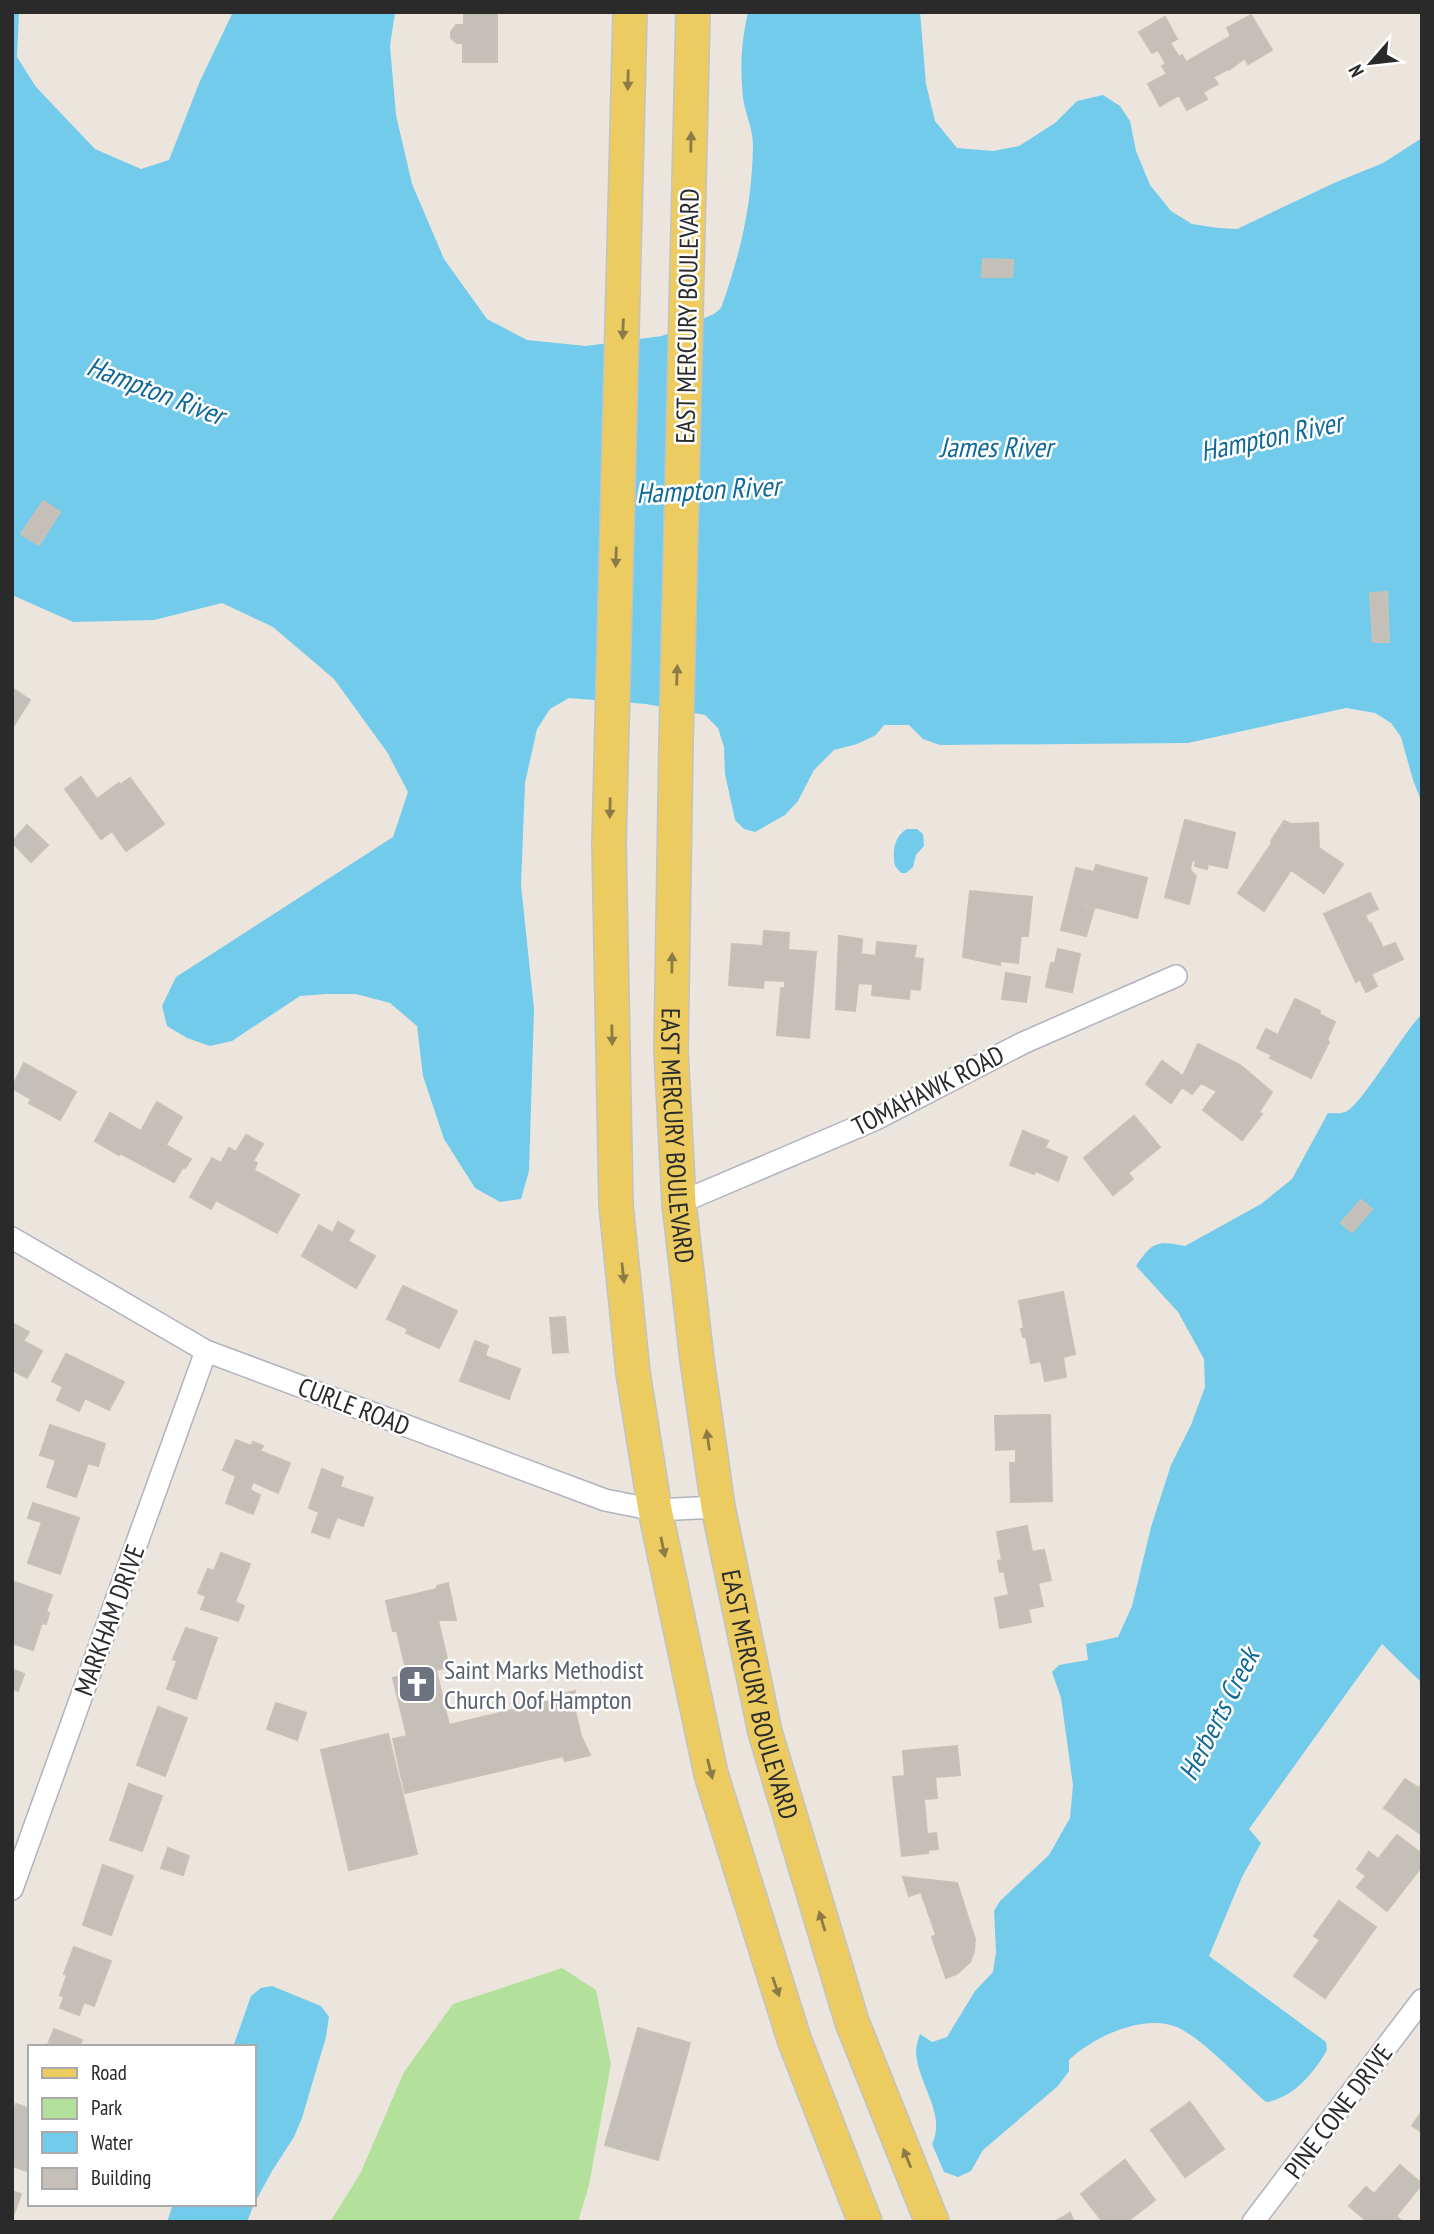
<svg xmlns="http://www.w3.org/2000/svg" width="1434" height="2234" font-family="'PT Sans Narrow',sans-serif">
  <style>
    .green { fill: #b3e19b }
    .water { fill: #73cbeb }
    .building { fill: #c4bfb9; stroke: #c7c1b6; stroke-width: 2 }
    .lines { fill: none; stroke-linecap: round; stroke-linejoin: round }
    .minor-casing { stroke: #b0b3be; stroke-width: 24 }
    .primary-casing { stroke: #c3c3c3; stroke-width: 36 }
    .minor { stroke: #fff; stroke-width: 21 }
    .primary { stroke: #eccc61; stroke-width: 33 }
    .oneway { fill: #8b7b46 }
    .labels { text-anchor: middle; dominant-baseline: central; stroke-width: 5; stroke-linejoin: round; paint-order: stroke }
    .street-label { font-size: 26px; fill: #2a2a2a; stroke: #fff }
    .worship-label { font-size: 26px; fill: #5b616d; stroke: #fff; text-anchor: start }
    .water-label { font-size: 28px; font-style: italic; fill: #116997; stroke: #fff }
  </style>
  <rect width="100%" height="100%" fill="#ece5dd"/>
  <path class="green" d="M562,1968L596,1990L611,2064L589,2185L578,2222H330L360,2174L404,2072L453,2004Z"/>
  <path class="water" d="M12,12H19L17,57L36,87L95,149L141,169L169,160L200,81L233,12H395L390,46L396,115L412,184L444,259L487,319L527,340L586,346L662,336L714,314L721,308C741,252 752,205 753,145C753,129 745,113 743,98C740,66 741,43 748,12H920L926,84L935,121L957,148L993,151L1019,146L1055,123L1077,101L1103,95L1120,106L1130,121L1136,151L1150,185L1171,211L1192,224L1218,228L1237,229L1334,183L1383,163L1422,138V803L1413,780L1401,737L1391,723L1375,713L1346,708L1188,743L940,745L923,739L909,725H884L876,735L857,744L834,750L814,770L798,801L785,815L755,832L744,829L735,820L725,774L724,747L718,728L705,715L646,704L569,698L550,709L537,729L525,783L521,885L534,1009L529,1171L521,1199L500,1202L475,1188L444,1139L423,1076L417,1026L390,1003L356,994H326L300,996L232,1041L210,1046L187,1038L167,1026L162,1006L176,977L393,837L408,792L387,752L334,679L273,627L222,603L154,620L73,622L12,595Z
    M907,829H917L923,834L924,846L916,855L913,867L906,873H901L895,866C892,852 894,836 907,829Z
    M1422,1014V1683L1382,1644L1249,1829L1261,1843L1242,1877L1209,1956L1326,2042L1327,2050C1314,2073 1292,2099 1266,2102C1243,2082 1205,2041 1179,2028C1145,2012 1093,2037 1069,2060V2071L1058,2086L983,2150L971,2171L958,2177L944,2172L932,2144C947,2113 917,2084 916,2051C916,2046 918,2040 920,2034L932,2042L947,2037L975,1991L993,1972L996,1952L994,1911L1000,1901L1049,1855L1070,1818L1073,1785L1061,1698L1052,1672L1059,1665L1088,1660L1086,1644L1118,1637L1132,1606L1151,1527L1171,1465L1191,1425L1205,1387L1204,1359L1178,1312L1136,1266C1152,1242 1157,1240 1185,1246L1261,1204L1292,1179L1328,1113C1333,1113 1340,1114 1345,1112C1360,1108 1404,1031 1422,1014Z
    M272,1986L321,2006L329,2017L326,2037L302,2118L294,2137L272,2171L254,2204V2047H233L251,1996L261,1988Z
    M173,2204H254L247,2222H167Z"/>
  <path class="building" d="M464,12H497V62H463V43H457L451,38V32L456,25H464Z
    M1251,15L1272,50L1248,64L1245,58L1229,70L1228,69L1213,77L1218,84L1203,92L1207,99L1187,110L1179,95L1160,106L1148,84L1167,74L1162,66L1166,64L1158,50L1152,53L1139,32L1165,17L1177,39L1170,43L1179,57L1182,55L1186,62L1231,36L1227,28Z
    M983,259L1013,260L1012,277H982Z
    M43,501L60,512L39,545L21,534Z
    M1387,592L1389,642H1373L1370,593Z
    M12,688L30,700L12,728Z
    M81,777L97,799L119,783L120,785L130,778L164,824L126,851L112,831L101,839L65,789Z
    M1185,820L1235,833L1227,868L1208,864L1207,869L1195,866L1196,861L1192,860L1190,870L1196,876L1189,904L1165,897Z
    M1284,821L1291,824L1318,823L1319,848L1343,864L1324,893L1291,870L1264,911L1238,893L1272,843L1271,841Z
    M27,825L48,845L31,862L12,842Z
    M1096,865L1147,878L1137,918L1084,904L1083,906L1094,909L1086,936L1061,930L1076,868L1094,872Z
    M970,891L1032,897L1028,936H1021L1018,963L1000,961V965L963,957Z
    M1370,893L1378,909L1365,915L1369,924L1371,923L1383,948L1395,943L1403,959L1371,974L1377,986L1366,992L1360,979L1356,982L1324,914Z
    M764,931L789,933L788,950L816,952L809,1038L777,1035L781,988H785V981L764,980L763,988L729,985L732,944L763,946Z
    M839,936L862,939L861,954L876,956L877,942L916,946L914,958L923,959L920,990L910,989L909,999L872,995L873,984L858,983L855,1011L836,1009Z
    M1058,949L1080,954L1072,992L1046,987L1051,963H1055Z
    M1006,973L1030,977L1026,1002L1002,999Z
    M1295,999L1320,1011L1319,1014L1335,1022L1327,1040L1329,1042L1311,1078L1270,1058L1272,1055L1257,1048L1266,1029L1278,1035Z
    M1198,1044L1240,1065L1272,1092L1259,1112L1262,1114L1242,1140L1203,1110L1217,1091L1201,1083L1192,1094L1182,1087L1171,1103L1146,1084L1162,1061L1192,1083L1193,1082L1183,1076Z
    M24,1063L76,1092L60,1120L29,1103L31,1099L12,1088Z
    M157,1102L182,1117L166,1145L191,1159L185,1168L183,1167L174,1182L120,1153L119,1155L95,1141L110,1113L141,1131Z
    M1134,1116L1160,1147L1128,1173L1133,1179L1113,1195L1084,1158Z
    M1023,1131L1048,1141L1045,1148L1067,1157L1058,1181L1036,1171L1034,1174L1010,1165Z
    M246,1135L263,1144L253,1161L257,1163L254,1170L299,1195L277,1233L216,1200L211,1209L190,1197L212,1158L221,1163L229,1148L236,1152Z
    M1361,1200L1372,1209L1352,1232L1341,1223Z
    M338,1222L354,1231L348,1241L375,1256L356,1288L302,1256L319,1225L333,1233Z
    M403,1286L457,1311L439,1348L406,1333L408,1329L387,1319Z
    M1063,1292L1075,1354L1063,1357L1066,1377L1045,1381L1041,1361L1031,1363L1026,1337H1023L1021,1329L1024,1328L1019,1301Z
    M565,1317L568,1352L553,1353L550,1318Z
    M12,1323L29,1332L23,1341L42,1351L27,1378L12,1370Z
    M475,1341L488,1346L485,1356L520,1369L509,1399L460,1381Z
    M66,1354L124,1382L109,1410L85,1398L79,1411L57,1400L63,1387L52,1381Z
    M1050,1415L1052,1501L1011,1502L1010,1463H1016V1449L996,1450L995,1416Z
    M50,1425L105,1444L98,1466L88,1463L76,1497L47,1487L56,1460L40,1455Z
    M236,1440L251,1446L253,1442L263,1446L260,1451L290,1463L278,1493L253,1482L250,1490L260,1495L253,1514L226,1503L236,1476L223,1470Z
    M322,1469L343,1477L340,1487L373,1498L363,1526L337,1517L329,1538L312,1532L319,1512L309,1508Z
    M33,1503L79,1518L60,1574L28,1563L42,1522L28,1518Z
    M1027,1526L1032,1552L1044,1550L1051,1580L1038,1583L1043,1606L1028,1609L1031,1622L1000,1628L995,1598L1009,1595L1004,1571L1000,1572L998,1561L1002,1560L997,1532Z
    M221,1553L250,1564L235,1602L244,1606L238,1621L201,1609L206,1596L198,1593L208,1569L214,1571Z
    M12,1581L52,1595L46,1612L49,1613L46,1624L42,1623L33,1650L12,1643Z
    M448,1583L456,1620H438L449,1667L436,1670L449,1725L550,1701V1697L575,1691V1711L581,1736L590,1755L565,1761L563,1756L405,1793L393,1739L407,1736L393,1678L407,1674L397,1631H393L386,1601L437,1589V1586Z
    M186,1628L217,1638L196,1699L167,1689L177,1661L173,1659Z
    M12,1669L24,1674L18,1691L12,1689Z
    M276,1703L306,1713L297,1740L267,1729Z
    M158,1707L187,1718L165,1776L137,1765Z
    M388,1734L417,1854L349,1870L321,1750Z
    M957,1746L960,1775L935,1777L937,1798L924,1799L927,1834L936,1833L938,1849L928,1850V1853L902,1856L893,1777L905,1776L903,1751Z
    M1405,1779L1419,1788L1422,1784V1835L1384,1808Z
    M129,1784L162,1796L142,1851L110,1840Z
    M1397,1835L1422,1854V1866L1387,1911L1357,1887L1366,1876L1357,1869L1369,1852L1378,1859Z
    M168,1848L189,1856L183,1875L161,1868Z
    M103,1865L133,1876L111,1935L83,1925Z
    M903,1877L957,1883L975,1939L974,1951L970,1962L957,1974L946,1978L932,1937L936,1935L921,1892L909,1896Z
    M1339,1901L1376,1927L1325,1998L1294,1976L1320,1940L1314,1936Z
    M74,1947L111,1961L94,2006L84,2002L79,2015L60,2008L64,1997L60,1995L67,1975L64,1974Z
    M638,2028L690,2043L658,2160L605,2145Z
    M54,2029L82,2040L79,2047H47Z
    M1190,2102L1224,2149L1185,2177L1151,2130Z
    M16,2104L30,2109V2163L27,2171L12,2166V2116Z
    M1420,2114L1422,2116V2132L1412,2126Z
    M1125,2160L1155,2200L1129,2220L1130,2222H1103L1081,2194Z
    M1400,2165L1422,2184L1396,2216L1403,2222H1368L1349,2206L1366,2187L1374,2194Z
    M12,2191L21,2194L12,2219Z
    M1070,2213L1074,2222H1054Z"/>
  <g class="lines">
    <g class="minor-casing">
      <path id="minor" d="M679,1203L874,1120L1023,1043L1176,976
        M12,1238L206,1351L605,1500L655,1510L718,1507
        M12,1889L206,1351
        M1253,2222L1422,2000"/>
    </g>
    <g class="primary-casing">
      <g id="primary">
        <path d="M630,12L609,843L616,1205L633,1373L655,1510L711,1774L794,2039L865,2222"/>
        <path id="s1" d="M693,12L676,743L671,1050L679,1203L697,1360L718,1507L765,1732L852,2022L932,2222"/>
      </g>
    </g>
    <use href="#minor" class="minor"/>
    <use href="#primary" class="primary"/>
  </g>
  <defs><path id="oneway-solid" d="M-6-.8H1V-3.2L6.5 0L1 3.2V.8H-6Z" transform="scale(1.75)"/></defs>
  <g class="oneway">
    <use href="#oneway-solid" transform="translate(628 80) rotate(91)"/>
    <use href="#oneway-solid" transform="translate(691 142) rotate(-89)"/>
    <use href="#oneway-solid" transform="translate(623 329) rotate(92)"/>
    <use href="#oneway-solid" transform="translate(616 557) rotate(92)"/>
    <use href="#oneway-solid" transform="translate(677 675) rotate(-88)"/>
    <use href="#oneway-solid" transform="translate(610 808) rotate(91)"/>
    <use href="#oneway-solid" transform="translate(672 963) rotate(-89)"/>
    <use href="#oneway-solid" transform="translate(612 1035) rotate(89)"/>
    <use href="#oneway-solid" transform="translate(623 1273) rotate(84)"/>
    <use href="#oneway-solid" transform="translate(708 1440) rotate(-98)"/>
    <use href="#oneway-solid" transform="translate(663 1547) rotate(78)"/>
    <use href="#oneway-solid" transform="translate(710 1769) rotate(76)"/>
    <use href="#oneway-solid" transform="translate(822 1921) rotate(-107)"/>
    <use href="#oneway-solid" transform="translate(776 1987) rotate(71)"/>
    <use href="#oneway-solid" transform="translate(907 2158) rotate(-112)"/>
  </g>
  <defs>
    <g id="church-square" transform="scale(2.0125)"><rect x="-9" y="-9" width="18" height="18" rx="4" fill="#6b7280" stroke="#fff"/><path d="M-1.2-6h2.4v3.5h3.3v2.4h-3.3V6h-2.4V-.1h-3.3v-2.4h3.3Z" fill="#fff"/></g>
  </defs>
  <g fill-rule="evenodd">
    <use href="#church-square" x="417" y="1684"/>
  </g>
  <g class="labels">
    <g class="street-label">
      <text transform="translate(687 316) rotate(-89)">EAST MERCURY BOULEVARD</text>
      <text transform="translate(928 1090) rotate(-27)">TOMAHAWK ROAD</text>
      <text stroke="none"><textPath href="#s1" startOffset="1124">EAST MERCURY BOULEVARD</textPath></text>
      <text transform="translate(354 1406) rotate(21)">CURLE ROAD</text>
      <text transform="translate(109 1620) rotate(-70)">MARKHAM DRIVE</text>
      <text stroke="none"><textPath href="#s1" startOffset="1690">EAST MERCURY BOULEVARD</textPath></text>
      <text transform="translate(1338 2111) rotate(-53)">PINE CONE DRIVE</text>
    </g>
    <g class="worship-label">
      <text x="444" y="1669">Saint Marks Methodist<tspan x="444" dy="30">Church Oof Hampton</tspan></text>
    </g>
    <g class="water-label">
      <text transform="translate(156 390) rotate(21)">Hampton River</text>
      <text transform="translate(1271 436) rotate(-12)">Hampton River</text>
      <text x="996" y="446">James River</text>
      <text transform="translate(708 489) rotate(-3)">Hampton River</text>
      <text transform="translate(1218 1714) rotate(-63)">Herberts Creek</text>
    </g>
  </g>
  <rect width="1434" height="2234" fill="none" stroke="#2a2a2a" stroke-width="28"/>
  <rect x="28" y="2045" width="228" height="161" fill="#ffffff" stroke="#aaaaaa" stroke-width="2"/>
  <rect x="42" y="2068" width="35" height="10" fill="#eccc61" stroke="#aaaaaa" stroke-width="2"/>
  <text x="91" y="2080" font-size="21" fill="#2a2a2a">Road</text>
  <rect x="42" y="2098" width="35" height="21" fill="#b3e19b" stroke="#aaaaaa" stroke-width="2"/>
  <text x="91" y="2115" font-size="21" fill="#2a2a2a">Park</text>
  <rect x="42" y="2132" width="35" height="21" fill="#73cbeb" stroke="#aaaaaa" stroke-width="2"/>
  <text x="91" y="2150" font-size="21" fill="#2a2a2a">Water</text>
  <rect x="42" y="2168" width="35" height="21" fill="#c4bfb9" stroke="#aaaaaa" stroke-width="2"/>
  <text x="91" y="2185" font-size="21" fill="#2a2a2a">Building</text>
  <g transform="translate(1371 63) rotate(242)" stroke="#ffffff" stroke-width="5" paint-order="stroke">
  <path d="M0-5L12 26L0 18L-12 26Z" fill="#2a2a2a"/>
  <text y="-10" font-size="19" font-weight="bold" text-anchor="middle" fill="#2a2a2a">N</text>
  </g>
</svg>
